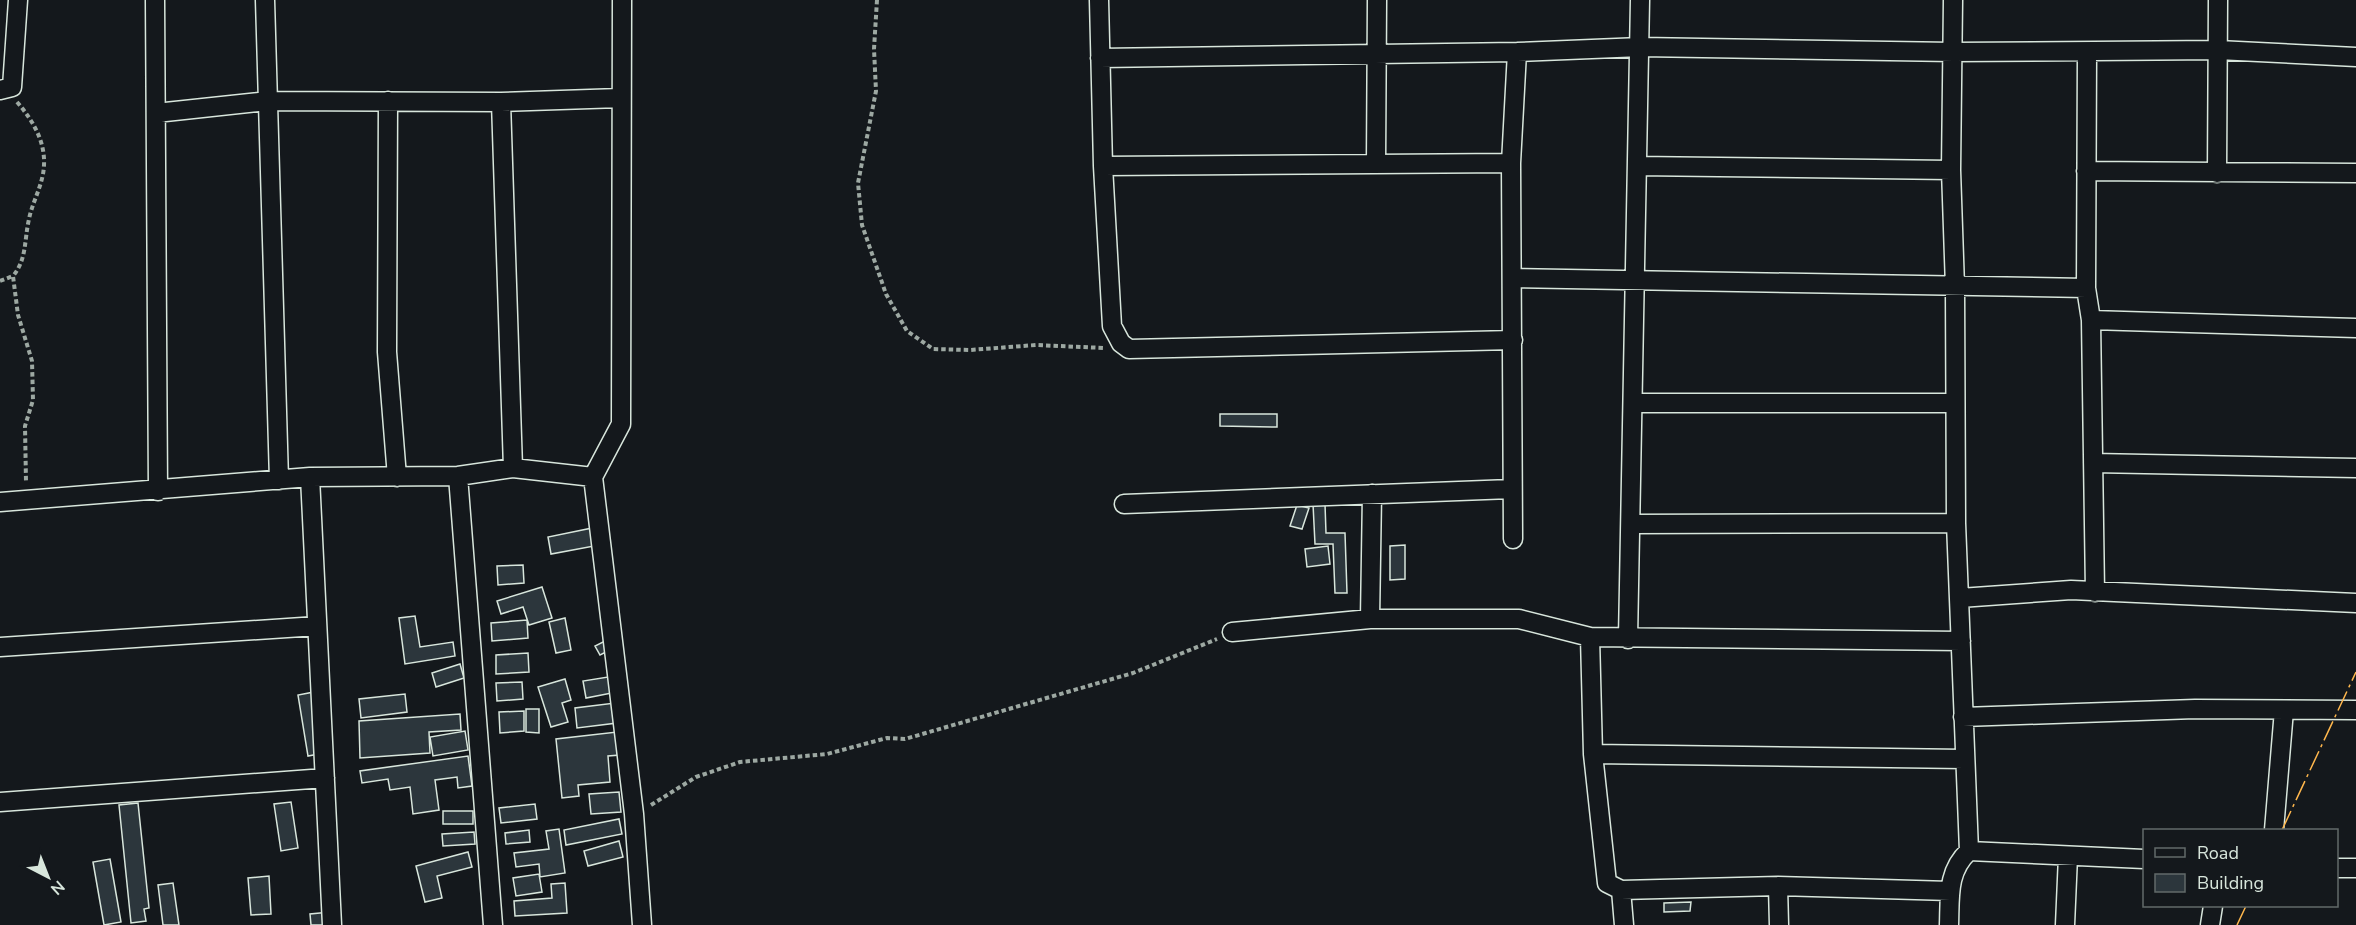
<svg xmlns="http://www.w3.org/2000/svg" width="2356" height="925" font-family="'Nunito Sans',sans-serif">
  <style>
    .building { fill: #2c363c; stroke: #d8e6dc; stroke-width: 1.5 }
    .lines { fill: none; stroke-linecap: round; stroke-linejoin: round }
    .minor-casing { stroke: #d8e6dc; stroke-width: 21 }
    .path { stroke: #9da8a2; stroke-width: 4; stroke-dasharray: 4.5 3; stroke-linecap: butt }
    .minor { stroke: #14181c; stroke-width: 18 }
    .power { stroke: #ffb74d; stroke-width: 1.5; stroke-dasharray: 21 4.5 3 4.5; stroke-linecap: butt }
  </style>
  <rect width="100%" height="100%" fill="#14181c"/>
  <path class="building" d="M1220,414H1277V427L1220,426Z
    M1313,504H1325L1326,533H1345L1347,593H1335L1333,544H1315Z
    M1297,505L1309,508L1302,529L1290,526Z
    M602,526L605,544L551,554L548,537Z
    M1405,545V579L1390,580V546Z
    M1328,546L1330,564L1307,567L1305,549Z
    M523,565L524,583L498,585L497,566Z
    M542,587L552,618L529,625L523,607L501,614L497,601Z
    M415,616L420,647L453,642L455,656L405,664L399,618Z
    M565,618L571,650L556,653L549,622Z
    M527,620L528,638L492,641L491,623Z
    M609,639L614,648L600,655L595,646Z
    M528,653L529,672L496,674V655Z
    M460,664L464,678L436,687L432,673Z
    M614,676L617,692L586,698L583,681Z
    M565,679L571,700L562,703L568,722L551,727L538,687Z
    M522,682L523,699L497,701L496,683Z
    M314,692L324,753L308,756L298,695Z
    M405,694L407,712L361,718L359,699Z
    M615,703L617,723L577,728L575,708Z
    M526,709H539V733L526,732Z
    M524,711V731L500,733L499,712Z
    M460,714L461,730L429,732L430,753L360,758L359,721Z
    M465,731L468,750L433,756L430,737Z
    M617,732L620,755L608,756L610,782L578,785L579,796L562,798L556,739Z
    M468,756L472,786L458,788L457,777L435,780L439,810L413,814L410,787L390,790L388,779L362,783L360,771Z
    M619,792L621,812L591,814L589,794Z
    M291,802L298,848L281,851L274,804Z
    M138,803L149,908L144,909L146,921L131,923L119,805Z
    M535,804L537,819L501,823L499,808Z
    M443,811H473V824H443Z
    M619,819L622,834L566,845L564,830Z
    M559,829L565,873L540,877L539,864L516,867L514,853L549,849L546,831Z
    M529,830L530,842L506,844L505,833Z
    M474,832L475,844L443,846L442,834Z
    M619,841L623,857L588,866L584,851Z
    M468,852L472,867L437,876L442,898L425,902L416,866Z
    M110,859L121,922L104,925L93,862Z
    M539,874L542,892L516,896L513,878Z
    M269,876L271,914L251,915L248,878Z
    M173,883L179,925H163L158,885Z
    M565,883L567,913L515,916L514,901L552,898L551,884Z
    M1691,902L1690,911L1664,912V903Z
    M330,912V925H311L310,914Z"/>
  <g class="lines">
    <g class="minor-casing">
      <path id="minor" d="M155,0L158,491
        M265,0L279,480
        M622,0L621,424L593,477L634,814L642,925
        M1099,0L1103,166
        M2087,52L2086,288L2091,320L2095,592
        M1100,58L1517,52L1641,47L1953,52L2218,50L2356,57
        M0,90L12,87L18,0
        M388,101L387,352L397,477
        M501,102L513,468
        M156,113L268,101L501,102L620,98
        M1511,163L1103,166L1112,326L1121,343L1129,349L1513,340
        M1376,164L1377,0
        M1637,166L1951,170
        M2086,171L2356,173
        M2217,173L2218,0
        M1513,278L2086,288
        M2091,320L2356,328
        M1633,403H1955
        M2093,463L2356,468
        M458,476L493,925
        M310,477L332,925
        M0,502L310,477L458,476L513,468L593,477
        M1124,504L1511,489
        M1631,524L1956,523
        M1513,539L1511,163L1517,52
        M1960,598L2071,590L2356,603
        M1370,619L1372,494
        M1232,632L1370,619H1519L1590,637
        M1628,639L1640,0
        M0,647L317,626
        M1963,717L2195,709L2356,710
        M1593,754L1590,637L1961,641
        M0,802L325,778
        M2274,830L2284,710
        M1969,851L2144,859
        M2336,868H2356
        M1778,886L1779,925
        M1621,890L1624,925
        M1950,891L1778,886L1621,890L1607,883L1593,754L1964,759
        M1949,925C1950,897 1947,871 1969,851L1956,523L1955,287L1951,170L1953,0
        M2065,925L2068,856
        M2210,925L2213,906"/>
    </g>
    <path class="path" d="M877,0L874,49L876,91L858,183L862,225L886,294L907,331L933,349L970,350L1036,345L1104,348
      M17,102C35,123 48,146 43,174C40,190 32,204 29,219C24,241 27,259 13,276L18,315L32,361L33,400L25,426L26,482
      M0,281L13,276
      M651,805L696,777L740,762L827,754L887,738L905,739L1133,673L1217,639"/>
    <use href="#minor" class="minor"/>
    <path class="power" d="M2282,830L2356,672
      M2237,925L2246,906"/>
  </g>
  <rect x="2143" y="829" width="195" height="78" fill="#14181c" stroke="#626a69" stroke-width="1.5"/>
  <rect x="2155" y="848" width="30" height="9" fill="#14181c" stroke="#626a69" stroke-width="1.5"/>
  <text x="2197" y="859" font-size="18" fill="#d8e6dc">Road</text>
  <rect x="2155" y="874" width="30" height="18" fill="#2c363c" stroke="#626a69" stroke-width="1.5"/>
  <text x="2197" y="889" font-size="18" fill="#d8e6dc">Building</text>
  <g transform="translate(48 877) rotate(138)" stroke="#14181c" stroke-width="4.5" paint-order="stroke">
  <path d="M0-4.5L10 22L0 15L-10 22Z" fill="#d8e6dc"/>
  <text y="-9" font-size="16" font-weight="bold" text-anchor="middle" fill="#d8e6dc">N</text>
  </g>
</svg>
